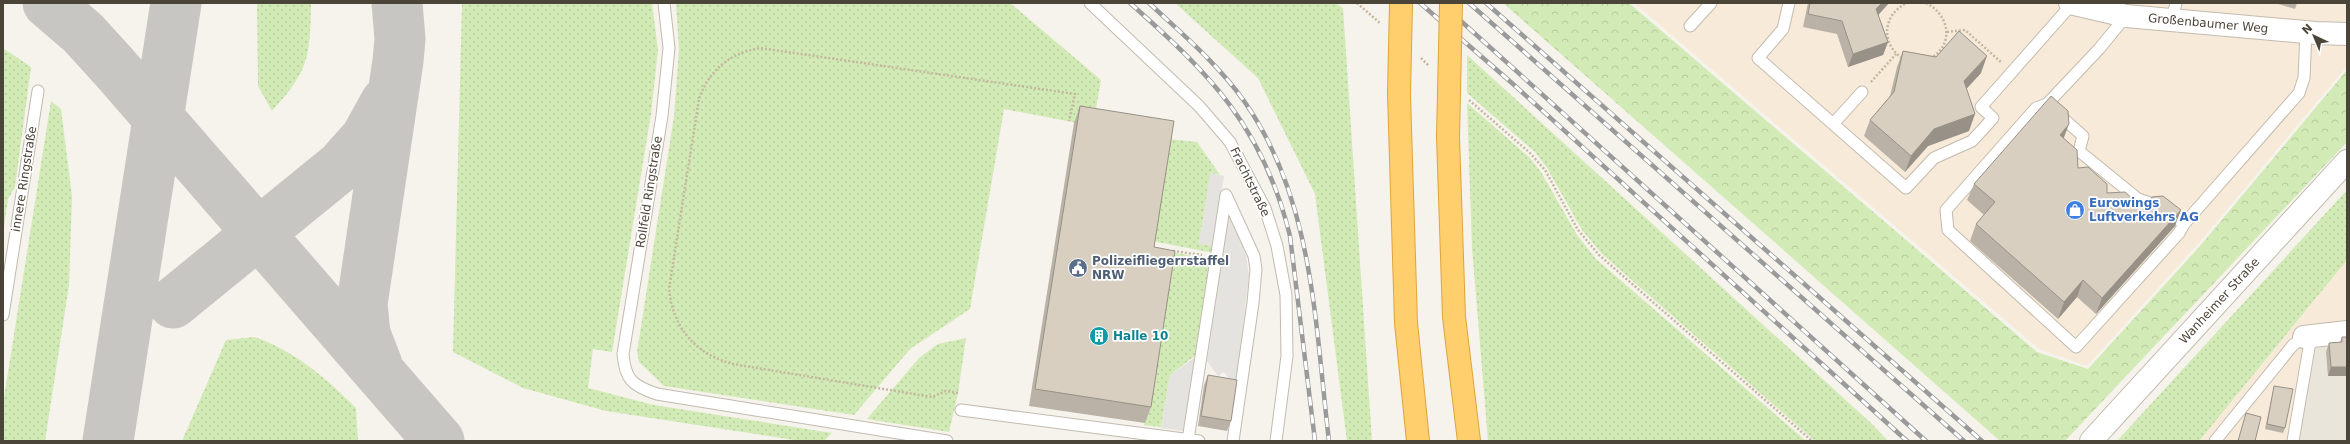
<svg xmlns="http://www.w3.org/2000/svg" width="2350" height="444" font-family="'DejaVu Sans',sans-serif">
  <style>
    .residential { fill: #eae5da }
    .commercial { fill: #f7ead8 }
    .grass { fill: url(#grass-dots) }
    .forest { fill: url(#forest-crowns) }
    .parking { fill: #e5e3e0 }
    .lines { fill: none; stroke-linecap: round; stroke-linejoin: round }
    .taxiway { stroke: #c8c6c3; stroke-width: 51 }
    .service-casing { stroke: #c2bbae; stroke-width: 13 }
    .minor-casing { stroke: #c2bbae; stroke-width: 24 }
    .tertiary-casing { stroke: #c2bbae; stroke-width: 24 }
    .motorway-casing { stroke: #e0a43c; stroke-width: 24 }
    .path { stroke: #c4b79f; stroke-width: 2.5; stroke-dasharray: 2 2; stroke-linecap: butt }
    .service { stroke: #fff; stroke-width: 11 }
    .minor { stroke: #fff; stroke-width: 22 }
    .tertiary { stroke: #fff; stroke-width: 22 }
    .motorway { stroke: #ffcf6e; stroke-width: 22 }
    .rail-casing { stroke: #9a9a9a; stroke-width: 4.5 }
    .rail { stroke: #fff; stroke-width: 3; stroke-dasharray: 9; stroke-linecap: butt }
    .motorway-bridge-casing { stroke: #e0a43c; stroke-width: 24; stroke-linecap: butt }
    .motorway-bridge { stroke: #ffcf6e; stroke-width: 22 }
    .wall { fill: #bab2a6 }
    .shaded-wall { fill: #979187 }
    .building { fill: #d8cfc1; stroke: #979187 }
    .labels { text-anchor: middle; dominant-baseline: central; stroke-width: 3.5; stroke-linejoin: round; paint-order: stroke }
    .street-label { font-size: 12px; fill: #4b4439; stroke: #fff }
    .shop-label { font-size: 12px; font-weight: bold; fill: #366cbe; stroke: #fff; text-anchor: start }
    .service-label { font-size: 12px; font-weight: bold; fill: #4e5e75; stroke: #fff; text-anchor: start }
    .culture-label { font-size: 12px; font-weight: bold; fill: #0d838f; stroke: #fff; text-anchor: start }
  </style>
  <defs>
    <pattern id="grass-dots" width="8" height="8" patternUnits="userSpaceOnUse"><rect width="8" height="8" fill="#d2eab5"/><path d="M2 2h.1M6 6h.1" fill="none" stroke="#b6ca9c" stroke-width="1.8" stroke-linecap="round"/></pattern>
    <pattern id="forest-crowns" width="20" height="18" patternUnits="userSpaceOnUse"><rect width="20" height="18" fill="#d2eab5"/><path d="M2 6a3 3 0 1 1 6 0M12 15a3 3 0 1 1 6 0" fill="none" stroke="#b6ca9c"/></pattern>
  </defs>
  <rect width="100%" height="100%" fill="#f6f3ec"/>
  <path class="residential" d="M2347,342V441H2298L2316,345Z"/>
  <path class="commercial" d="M1634,3H2347V66L2198,244L2087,366L2039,349Z
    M2347,260V329L2316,345L2298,441H2199Z"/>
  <path class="grass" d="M257,3H311C310,57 309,71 272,111L258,86Z
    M462,3H652L658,50L651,114L612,352L593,349L588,388L654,405L832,433L824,441H801L606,411L523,388L453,352Z
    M676,3H1010L1101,80L1093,126L1004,109L970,309L910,349L854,415L664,386L639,362L637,352L674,116L679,49Z
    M1175,3H1336L1343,8L1372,441H1347L1315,194L1258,78Z
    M3,48L31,67L15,187L8,199L3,235Z
    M1467,55L1872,424L1888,441H1815L1602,254L1582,230L1547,168L1535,152L1467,93Z
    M51,101L61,109L72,196L69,285L45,441H3V404Z
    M1467,103L1529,157L1541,172L1577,235L1596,259L1806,441H1488L1472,247Z
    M1168,139L1197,142L1220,175L1211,173L1199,243L1215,246L1214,253L1152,241Z
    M2347,190V260L2199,441H2117Z
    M1160,250L1213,260L1196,355L1170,375L1161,427L1144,425Z
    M254,337C294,350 327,379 356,408L358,441H182L226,340Z
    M966,338L958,393L949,432L867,419L919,358L938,344Z"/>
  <path class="forest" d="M1503,3H1629L2037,352L2088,369L2200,246L2347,70V142L2065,441H2000Z"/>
  <path class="parking" d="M1210,173L1224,176L1212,246L1199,244Z
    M1229,212L1246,255L1249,275L1236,388L1224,372L1218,376L1207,361Z
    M1197,356L1183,431L1161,428L1170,375Z"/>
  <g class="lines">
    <path class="taxiway" d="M48,3L83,33L114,67L439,441
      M173,303L341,166L366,138L386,102
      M377,365L365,334L362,304L398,61L400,39L397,3
      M108,441L176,3"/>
    <g class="service-casing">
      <path id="service" d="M664,3L669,48L662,116L623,354C625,380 633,386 657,394L947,441
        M1090,3L1199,106L1230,142L1265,208L1277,246L1286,295L1287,356L1276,441
        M1789,3L1783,29L1758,58L1906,188L1934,158L1972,141L1993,118L1981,107L2072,4
        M2126,16L2099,49L2047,104L2083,136L2079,151L2138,199L2164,208L2184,224L2299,93L2304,78L2306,32
        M2172,20L2176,3
        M1690,26L1711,3
        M2047,104L2036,108L1946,210L1948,230L2076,347L2179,233L2184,224
        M1833,124L1862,92
        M3,315L38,91
        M961,410L1199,441
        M1188,440L1226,195L1254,256L1256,269L1253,303L1233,441
        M2215,441L2293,345L2304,337
        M2293,441L2311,336"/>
    </g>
    <g class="minor-casing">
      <g id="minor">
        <path id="s1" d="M2070,3L2126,16L2316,33L2347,34"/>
        <path d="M2304,337L2347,332"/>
      </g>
    </g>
    <g class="tertiary-casing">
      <g id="tertiary">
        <path id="s2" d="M2091,441L2347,161"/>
      </g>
    </g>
    <g class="motorway-casing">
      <path id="motorway" d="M1399,94L1406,323L1418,441
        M1448,137L1454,317L1469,441"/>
    </g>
    <path class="path" d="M1357,3L1381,24
      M1926,3C1949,14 1955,44 1931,58
      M1947,32L1965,30L2002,63
      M1421,58L1429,66
      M1902,58C1880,43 1883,14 1907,3
      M1871,82L1896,54
      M1469,100L1530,153L1545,170L1578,230L1599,255L1812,441
      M1173,251L1202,255
      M958,393L946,391L932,397L733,364C695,354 673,328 669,289L699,99C709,70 730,53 760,48L1075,94L1069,121"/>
    <use href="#service" class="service"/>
    <use href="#minor" class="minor"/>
    <use href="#tertiary" class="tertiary"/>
    <use href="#motorway" class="motorway"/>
    <g class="rail-casing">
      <path id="rail" d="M1130,3C1211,75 1263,127 1290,236L1315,441
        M1149,3C1182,34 1218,64 1244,101C1314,200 1315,325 1329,441
        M1420,3L1513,84L1907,441
        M1441,3L1926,441
        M1469,3L1964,441
        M1486,3L1982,441"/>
    </g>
    <use href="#rail" class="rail"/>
    <g class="motorway-bridge-casing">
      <path id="motorway-bridge" d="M1399,94L1401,3
        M1448,137L1451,3"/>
    </g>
    <use href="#motorway-bridge" class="motorway-bridge"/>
  </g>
  <path class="wall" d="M1808,3H1889L1878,15L1888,42L1883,55L1848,67L1837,34L1803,27Z
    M2275,3H2297L2295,9Z
    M1903,51L1981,73L1966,89L1969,131L1928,146L1905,172L1864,136L1870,120L1890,96L1897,67Z
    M1080,106L1154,247L1151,407L1145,423L1029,406L1074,123Z
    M2064,138L2078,168L2107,193L2143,208L2175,226L2096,314L2077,297L2058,319L1970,241L1976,224L1984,215L1967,200L1974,184Z
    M2342,337H2347V376H2328L2326,352L2329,343L2340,342Z
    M1208,375L1231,421L1227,431L1198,426L1204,385Z
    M2274,386L2285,428L2283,433L2265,429L2273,391Z"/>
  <path class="shaded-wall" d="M1882,3H1889L1872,22L1876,9Z
    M1888,42L1883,55L1848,67L1853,54Z
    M1987,56L1981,73L1958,98L1964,81Z
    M1975,114L1969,131L1928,146L1905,172L1911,156L1934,129Z
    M2069,124L2063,140L2060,135Z
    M2181,210L2175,226L2096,314L2102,298Z
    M2083,280L2077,297L2058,319L2064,302Z
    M2331,367H2347V376H2328Z"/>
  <path class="building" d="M1810,3H1882L1876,9L1888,42L1853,54L1842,21L1808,14Z
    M1959,31L1987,56L1964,81L1975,114L1934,129L1911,156L1870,120L1894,92L1903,51L1936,57Z
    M2051,96L2068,111L2069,124L2060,135L2077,150L2078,168L2088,167L2107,184V193L2125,192L2143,208L2152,197L2163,196L2181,210L2102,298L2083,280L2064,302L1976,224L1995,202L1974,184Z
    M1080,106L1174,121L1154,247L1175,251L1151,407L1035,389Z
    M2342,337H2347V367H2331L2329,343L2342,342Z
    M1208,375L1237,380L1231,421L1201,416Z
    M2274,386L2293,389L2285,428L2267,424Z
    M2246,413L2261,417L2255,441H2238Z"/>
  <defs>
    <g id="shop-disc" transform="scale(1)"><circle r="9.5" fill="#3f7fe0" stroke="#fff"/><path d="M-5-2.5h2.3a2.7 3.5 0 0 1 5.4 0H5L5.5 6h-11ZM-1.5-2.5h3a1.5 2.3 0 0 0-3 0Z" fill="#fff"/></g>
    <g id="civic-disc" transform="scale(1)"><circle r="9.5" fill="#5c6f8a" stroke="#fff"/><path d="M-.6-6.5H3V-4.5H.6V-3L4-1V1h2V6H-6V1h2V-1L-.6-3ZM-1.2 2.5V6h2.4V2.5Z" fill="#fff"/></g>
    <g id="building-disc" transform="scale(1)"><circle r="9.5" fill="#0f9aa8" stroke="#fff"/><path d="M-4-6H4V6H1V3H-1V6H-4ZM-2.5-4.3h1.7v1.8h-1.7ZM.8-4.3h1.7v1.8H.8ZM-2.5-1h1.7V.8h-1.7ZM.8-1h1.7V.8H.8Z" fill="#fff"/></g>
  </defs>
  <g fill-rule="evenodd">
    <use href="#shop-disc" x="2075" y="210"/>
    <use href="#civic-disc" x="1078" y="268"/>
    <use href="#building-disc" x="1099" y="336"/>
  </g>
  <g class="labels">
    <g class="street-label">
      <text stroke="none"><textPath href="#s1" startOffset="140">Großenbaumer Weg</textPath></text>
      <text transform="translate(24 179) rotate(-81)">innere Ringstraße</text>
      <text transform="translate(1250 182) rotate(64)">Frachtstraße</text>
      <text transform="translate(649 192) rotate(-81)">Rollfeld Ringstraße</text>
      <text stroke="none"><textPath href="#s2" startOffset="190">Wanheimer Straße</textPath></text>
    </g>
    <g class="shop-label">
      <text x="2089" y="203">Eurowings<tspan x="2089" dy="14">Luftverkehrs AG</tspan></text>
    </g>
    <g class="service-label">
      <text x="1092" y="261">Polizeifliegerrstaffel<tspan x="1092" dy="14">NRW</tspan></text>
    </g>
    <g class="culture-label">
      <text x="1113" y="336">Halle 10</text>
    </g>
  </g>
  <rect width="2350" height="444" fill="none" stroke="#4b4439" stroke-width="8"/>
  <g transform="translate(2314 36) rotate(316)" stroke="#ffffff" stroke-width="3" paint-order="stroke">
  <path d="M0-3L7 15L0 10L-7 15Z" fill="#4b4439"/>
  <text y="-6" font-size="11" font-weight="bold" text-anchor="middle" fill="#4b4439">N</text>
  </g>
</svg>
